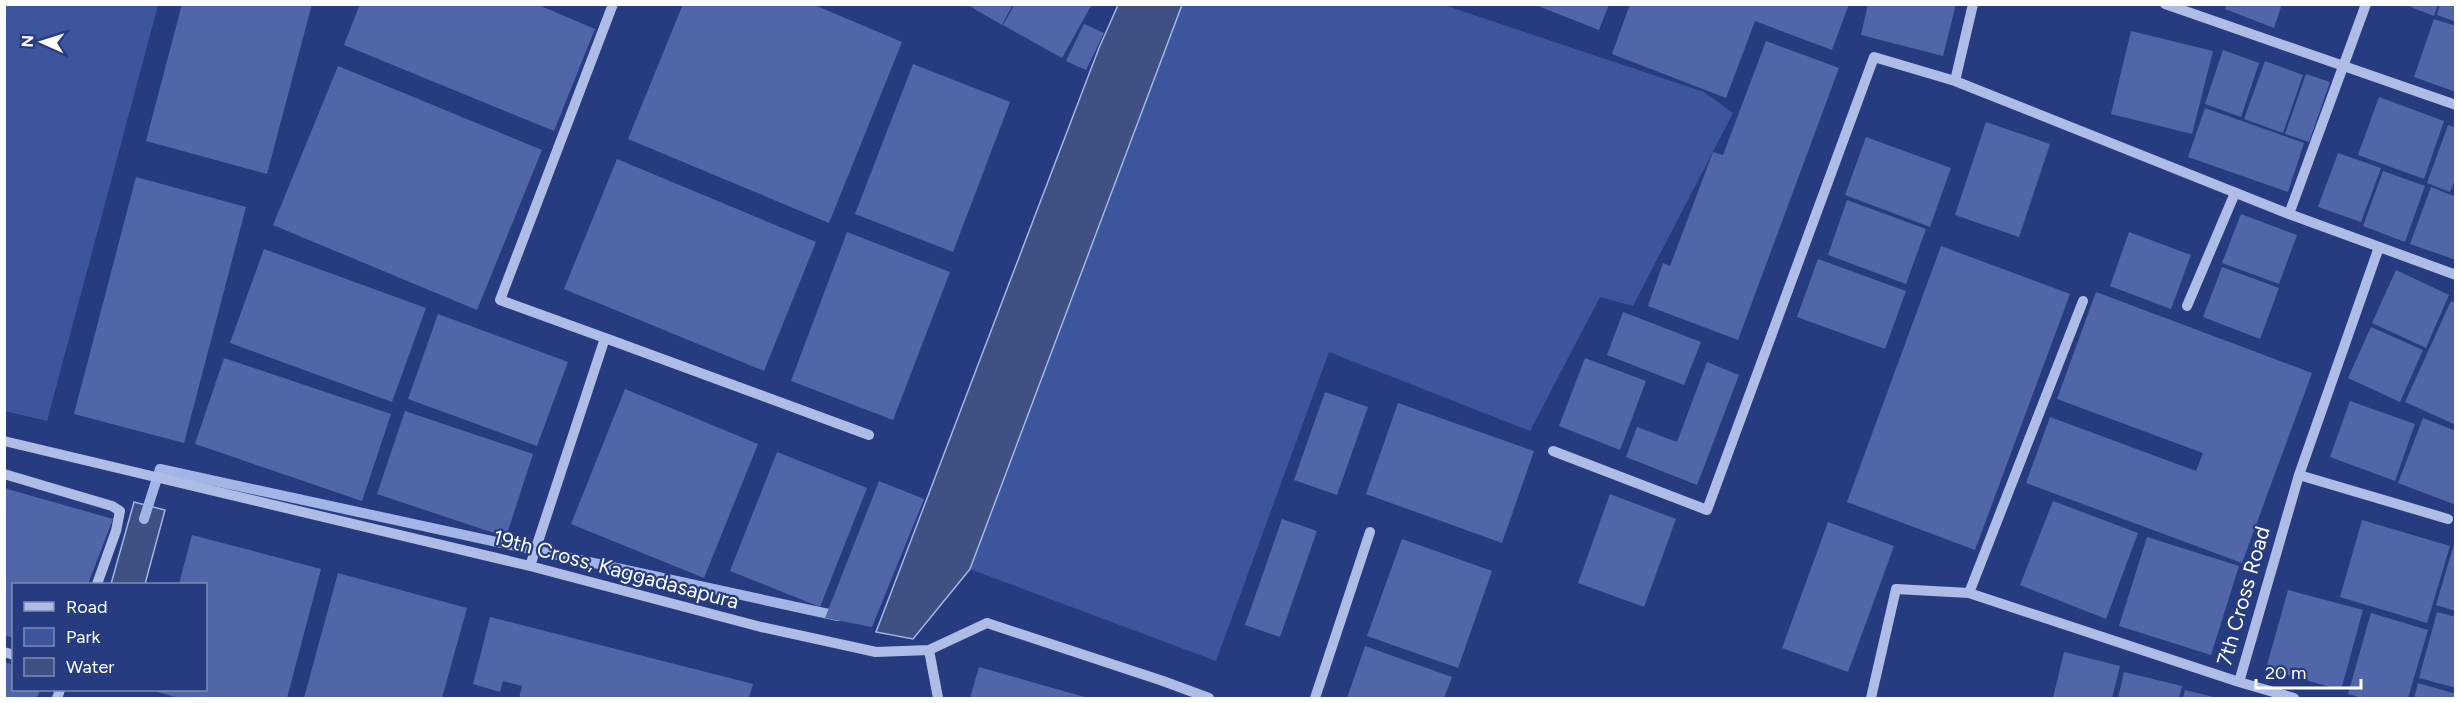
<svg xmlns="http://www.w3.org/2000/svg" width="2460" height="703" font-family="Figtree,sans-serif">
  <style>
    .green { fill: #3c559d }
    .water { fill: #415083; stroke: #a3b5e6; stroke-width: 1.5 }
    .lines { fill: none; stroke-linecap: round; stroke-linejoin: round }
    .stream { stroke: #a3b5e6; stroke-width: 10 }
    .building { fill: #5066a8 }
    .minor { stroke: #aebce6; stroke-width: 10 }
    .labels { text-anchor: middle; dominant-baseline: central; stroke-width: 4.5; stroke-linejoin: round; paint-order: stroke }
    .street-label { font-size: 21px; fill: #fff; stroke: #273c80 }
  </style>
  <rect width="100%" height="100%" fill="#273c80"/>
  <path class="green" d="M5,4L158,5L47,421L5,411Z
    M1182,5H1444L1704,92L1733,113L1633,306L1600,297L1530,431L1329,352L1216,661L970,569Z"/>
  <path class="water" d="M1118,5H1182L970,569L913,639L876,632L1099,48Z
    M134,502L165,510L145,584H111Z"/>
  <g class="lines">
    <path class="stream" d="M144,519L160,469L838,616"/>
  </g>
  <path class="building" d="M182,4H312L267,174L146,141Z
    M360,4H536L595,29L554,131L344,45Z
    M683,4H812L902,42L829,223L628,139Z
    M966,4H1013L1002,25Z
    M1015,4H1092L1062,58L1003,25Z
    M1533,4H1609L1599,30Z
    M1630,4H1849L1832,50L1755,21L1726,98L1612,54Z
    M1868,4H1956L1943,56L1861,35Z
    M2226,4H2282L2274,28L2225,9Z
    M2403,4H2438L2434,16Z
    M2440,4H2456V22L2437,15Z
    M2434,19L2456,26V92L2414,77Z
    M1084,24L1104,33L1086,70L1066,61Z
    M2131,31L2213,51L2192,134L2111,114Z
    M1766,41L1839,68L1738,340L1648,306L1663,263L1670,266L1713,152L1723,155Z
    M2223,50L2259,63L2241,117L2205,104Z
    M2265,61L2303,75L2283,133L2244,119Z
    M913,64L1010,102L953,252L855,214Z
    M338,66L542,150L477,310L273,225Z
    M2306,74L2330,82L2309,142L2285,134Z
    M2379,97L2444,121L2424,179L2358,155Z
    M2205,108L2304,143L2288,192L2188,157Z
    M1986,122L2050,144L2019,237L1955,215Z
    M2448,125L2456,128V177L2450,192L2427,183Z
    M1866,137L1951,168L1930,227L1845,195Z
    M2338,153L2381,168L2361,222L2318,207Z
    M617,159L816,242L764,371L564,289Z
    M2383,171L2425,186L2405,242L2363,226Z
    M136,177L246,207L184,443L74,414Z
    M2431,187L2456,197V260L2410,244Z
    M1847,200L1926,229L1906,284L1828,255Z
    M2241,214L2297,235L2279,284L2222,263Z
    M847,232L950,272L893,420L791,381Z
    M2129,232L2191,255L2171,309L2110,286Z
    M1941,246L2070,294L1975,550L1847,502Z
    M264,249L426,308L392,402L230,343Z
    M1818,259L1906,291L1885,349L1797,317Z
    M2222,267L2279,288L2260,339L2203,317Z
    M2396,270L2449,295L2426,348L2372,323Z
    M2096,292L2312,373L2242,563L2026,483L2050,417L2196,471L2203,453L2057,399Z
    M2451,301L2456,303V425L2405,402Z
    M1623,312L1701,342L1684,385L1607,355Z
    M438,314L568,362L537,446L408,399Z
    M2371,327L2423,350L2400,402L2348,378Z
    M224,358L391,414L362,501L195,444Z
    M1585,358L1646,381L1620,450L1559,426Z
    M1707,362L1739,375L1697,485L1626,457L1637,427L1677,442Z
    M625,389L758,444L704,578L571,524Z
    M1325,392L1368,407L1337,495L1294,480Z
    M2350,401L2415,424L2395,481L2330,457Z
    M1398,403L1534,451L1502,543L1366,494Z
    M405,411L533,454L506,537L377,494Z
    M2423,418L2456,431V505L2398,483Z
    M777,452L867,488L820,607L730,571Z
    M879,481L924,499L872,627L825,618Z
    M4,488L113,519L88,584H14V638L4,635Z
    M1610,494L1676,519L1644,607L1578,583Z
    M2053,501L2138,533L2106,619L2020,585Z
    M1282,519L1317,531L1280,637L1245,625Z
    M2362,520L2450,546L2427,623L2340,597Z
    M1828,522L1894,546L1848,672L1782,648Z
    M192,535L321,569L287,698H180L149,690H206V584H179Z
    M2147,537L2239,566L2211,655L2119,626Z
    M1402,539L1492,571L1458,668L1367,636Z
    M2455,541H2456V611L2436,605Z
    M338,573L467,608L442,698H304Z
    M2288,590L2363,610L2341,690L2266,669Z
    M2437,612L2456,617V688L2419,678Z
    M2371,613L2428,630L2408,698H2363L2348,694Z
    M490,617L753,684L749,698H519L522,686L503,681L500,692L473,684Z
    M1365,646L1452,677L1444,698H1347Z
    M2064,652L2120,666L2112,698H2053Z
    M4,662L14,665V690H40L37,698H4Z
    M979,667L1088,698H970Z
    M2124,672L2182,686L2179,698H2118Z
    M2418,683L2456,694V698H2414Z
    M2185,690L2217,698H2183Z"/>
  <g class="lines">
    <path class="minor" d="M2165,4L2456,105
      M2366,4L2289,214L2456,275
      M1955,81L1973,4
      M2187,306L2235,193
      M605,338L869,435
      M4,441L530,566L761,627L876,652L929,650L987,623L1163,681L1209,698
      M1553,451L1707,510L1874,57L1955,81L2289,214
      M4,474L112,506L120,511L116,531L97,584
      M2299,475L2448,519
      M530,566L605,338L500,300L613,4
      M1969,593L2083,301
      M929,650L938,698
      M4,652L14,655
      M2239,682L2294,698
      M57,698L60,690
      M1315,698L1370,532
      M1871,698L1896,589L1969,593L2239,682L2299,475L2379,247"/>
  </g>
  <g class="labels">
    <g class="street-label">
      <text transform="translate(616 569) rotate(15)">19th Cross, Kaggadasapura</text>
      <text transform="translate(2243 596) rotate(-74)">7th Cross Road</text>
    </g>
  </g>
  <rect width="2460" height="703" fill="none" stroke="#ffffff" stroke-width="12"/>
  <rect x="12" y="583" width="195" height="108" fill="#273c80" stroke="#7d8ab3" stroke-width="1.5"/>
  <rect x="24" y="602" width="30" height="9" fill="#aebce6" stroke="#7d8ab3" stroke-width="1.5"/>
  <text x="66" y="613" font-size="18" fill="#ffffff">Road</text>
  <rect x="24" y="628" width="30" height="18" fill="#3c559d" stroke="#7d8ab3" stroke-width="1.5"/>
  <text x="66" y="643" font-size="18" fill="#ffffff">Park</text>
  <rect x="24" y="658" width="30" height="18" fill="#415083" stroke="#7d8ab3" stroke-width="1.5"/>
  <text x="66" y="673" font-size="18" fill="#ffffff">Water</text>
  <g transform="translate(42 42) rotate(273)" stroke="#273c80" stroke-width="4.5" paint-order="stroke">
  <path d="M0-4.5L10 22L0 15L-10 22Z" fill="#ffffff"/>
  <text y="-9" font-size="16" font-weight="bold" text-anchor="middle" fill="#ffffff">N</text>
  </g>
  <path d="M2256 679v9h105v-9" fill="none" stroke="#ffffff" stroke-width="3"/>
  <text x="2265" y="679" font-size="18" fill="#ffffff" stroke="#273c80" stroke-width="4.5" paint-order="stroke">20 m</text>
</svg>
